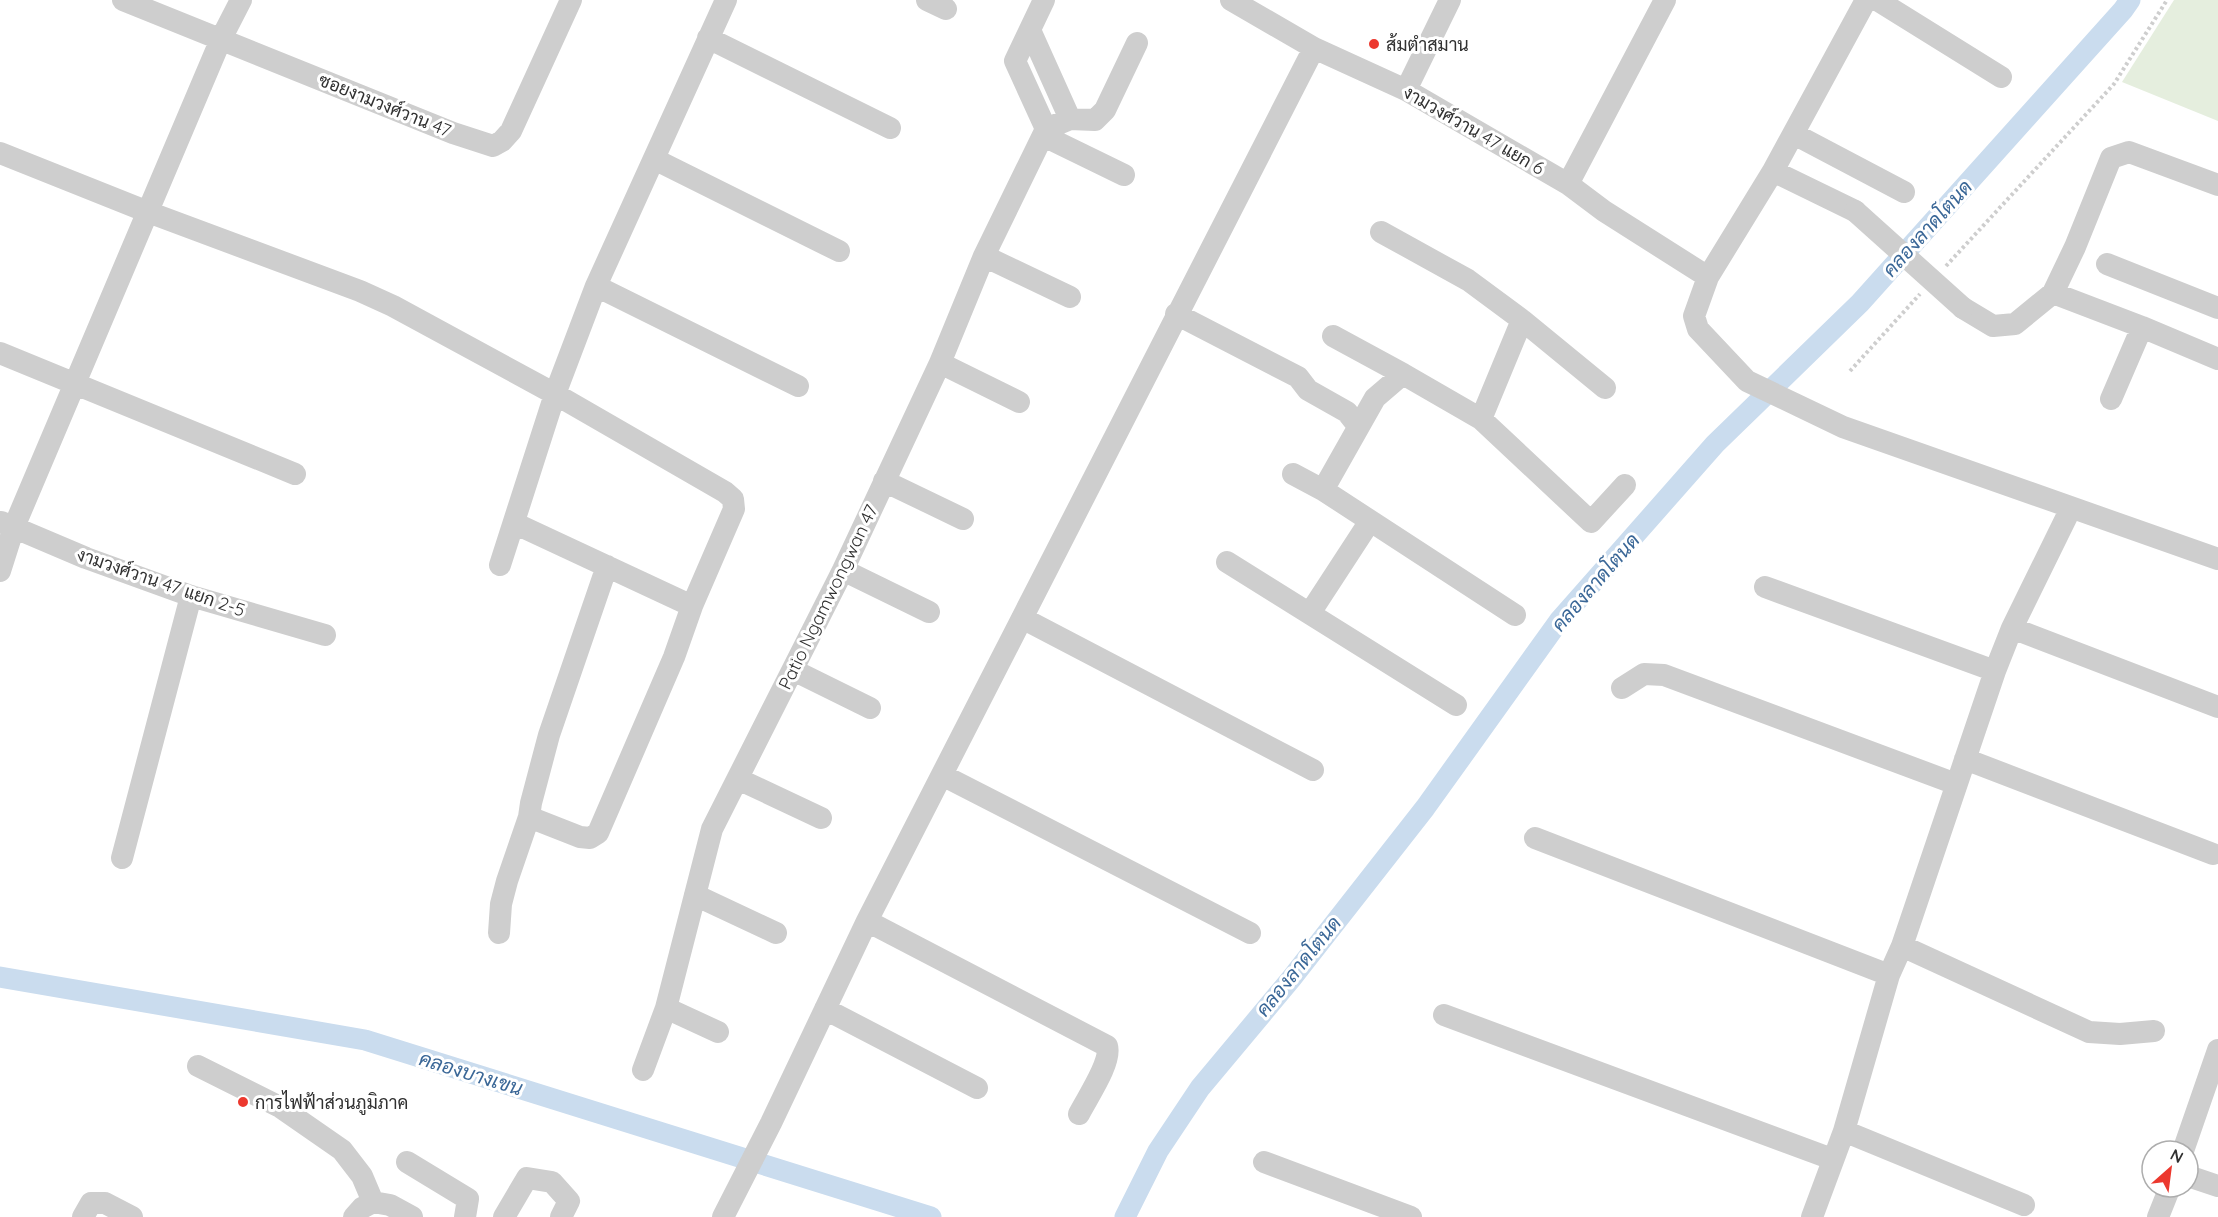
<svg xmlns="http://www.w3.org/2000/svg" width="2218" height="1217" font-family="Quicksand,Sarabun,sans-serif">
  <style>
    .green { fill: #e5eede }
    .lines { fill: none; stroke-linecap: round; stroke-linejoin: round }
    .canal { stroke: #cadcee; stroke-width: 21 }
    .path { stroke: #cecece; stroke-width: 4; stroke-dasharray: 3 3; stroke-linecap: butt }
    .minor { stroke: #cecece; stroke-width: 22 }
    .minor-bridge { stroke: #cecece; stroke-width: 22 }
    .poi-dot { fill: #ec382e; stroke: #fff; stroke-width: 2 }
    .labels { text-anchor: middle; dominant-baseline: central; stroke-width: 6; stroke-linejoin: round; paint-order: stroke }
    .poi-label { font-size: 18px; fill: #313131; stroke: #fff; text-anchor: start }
    .street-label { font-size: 18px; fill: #313131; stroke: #fff }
    .water-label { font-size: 20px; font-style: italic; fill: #3a6797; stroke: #fff }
  </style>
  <rect width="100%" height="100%" fill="#fff"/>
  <path class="green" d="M2174,0H2218V121L2122,82Z"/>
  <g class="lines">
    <path class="canal" d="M0,977L365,1040L931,1217
      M1125,1217L1158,1151L1200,1088L1291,979L1425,808L1559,621L1715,444L1860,303L2123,10L2130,0"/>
    <path class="path" d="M1946,266L2114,84L2167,0
      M1850,371L1920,294"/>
    <path class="minor" d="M123,0L453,133L493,146L502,141L511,131L571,0
      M927,0L946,9
      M1231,0L1314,48L1406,90L1568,184L1604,211L1708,277
      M1866,0L1773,171L1708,277L1694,316L1698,329L1747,381L1843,427L2218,559
      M1877,0L2001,77
      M1030,30L1070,119L1046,129L1015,61L1044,0
      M708,38L890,128
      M1406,90L1450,0
      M1070,119L1095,120L1105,110L1137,43
      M1794,134L1904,192
      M1044,136L1124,175
      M0,153L148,212L360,291L393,306L555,394L725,492L733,499L734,509L692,606L674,657L598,833L590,838L580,837L529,817
      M654,159L839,251
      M1773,171L1855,211
      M1568,184L1665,0
      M1381,232L1468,280L1522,320L1605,388
      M984,256L1070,297
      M2107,264L2218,308
      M596,286L798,386
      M2053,293L2075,247L2111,158L2129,152L2218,185
      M1963,308L1993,326L2015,324L2053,293L2142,327L2218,359
      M1176,314L1298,377L1308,390L1347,412L1358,426
      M1333,336L1403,374
      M0,353L295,474
      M940,363L1019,402
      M2111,399L2142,327
      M1481,419L1522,320
      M1293,474L1323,490
      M884,481L963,519
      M1,522L86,558L191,596L325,635
      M514,523L692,606
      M1227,562L1456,705
      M500,565L555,394L596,286L726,0
      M843,570L929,612
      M0,571L14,527L221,39L241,0
      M1765,587L1995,671
      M1310,613L1370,521
      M1515,615L1323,490L1375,398L1403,374L1481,419L1591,522L1625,485
      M1022,618L1313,770
      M2012,628L2218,707
      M793,670L870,708
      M1622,688L1644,674L1664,675L1956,784
      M1965,759L2213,854
      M942,775L1250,933
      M738,779L821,818
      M1535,838L1889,975
      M122,858L191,596
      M695,895L776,933
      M867,921L1107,1046C1112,1062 1087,1098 1079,1114
      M499,933L501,904L507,881L529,817L531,803L549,735L607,566
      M1902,946L2089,1032L2120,1034L2154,1031
      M666,1008L718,1032
      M825,1009L977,1088
      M1444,1015L1832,1159
      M198,1066L280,1107L342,1150L362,1176L373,1202
      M643,1070L666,1008L712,829L843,570L940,363L984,256L1046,129
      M1844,1131L2024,1205
      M2183,1151L2218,1050
      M407,1162L468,1199L465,1217
      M1264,1162L1411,1217
      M2188,1176L2218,1186
      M83,1217L91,1203H105L132,1217
      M354,1217L362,1208L373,1202L390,1205L412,1217
      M504,1217L527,1178L552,1182L569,1201L561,1217
      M723,1217L771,1123L867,921L1314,48
      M1812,1217L1844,1131L1889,975L1902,946L1995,671L2012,628L2071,508
      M2158,1217L2170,1187"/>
    <path class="minor-bridge" d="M1855,211L1963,308"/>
  </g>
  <g class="poi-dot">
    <circle cx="1374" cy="44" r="6"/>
    <circle cx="243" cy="1102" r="6"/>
  </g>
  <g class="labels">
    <g class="poi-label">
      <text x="1386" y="44">ส้มตำสมาน</text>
      <text x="255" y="1102">การไฟฟ้าส่วนภูมิภาค</text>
    </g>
    <g class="street-label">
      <text transform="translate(385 105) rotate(22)">ซอยงามวงศ์วาน 47</text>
      <text transform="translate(1474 130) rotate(30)">งามวงศ์วาน 47 แยก 6</text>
      <text transform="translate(161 582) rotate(19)">งามวงศ์วาน 47 แยก 2-5</text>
      <text transform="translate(828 597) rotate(-64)">Patio Ngamwongwan 47</text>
    </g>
    <g class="water-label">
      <text transform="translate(1927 228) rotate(-48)">คลองลาดโตนด</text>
      <text transform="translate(1595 582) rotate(-49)">คลองลาดโตนด</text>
      <text transform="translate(1298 966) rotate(-51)">คลองลาดโตนด</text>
      <text transform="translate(471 1073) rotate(17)">คลองบางเขน</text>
    </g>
  </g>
  <g transform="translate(2170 1169) rotate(28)"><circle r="28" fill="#ffffff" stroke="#adadad" stroke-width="1.5"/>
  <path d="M0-4.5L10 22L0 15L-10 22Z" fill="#ec382e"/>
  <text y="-9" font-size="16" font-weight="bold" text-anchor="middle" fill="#313131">N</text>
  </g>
</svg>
